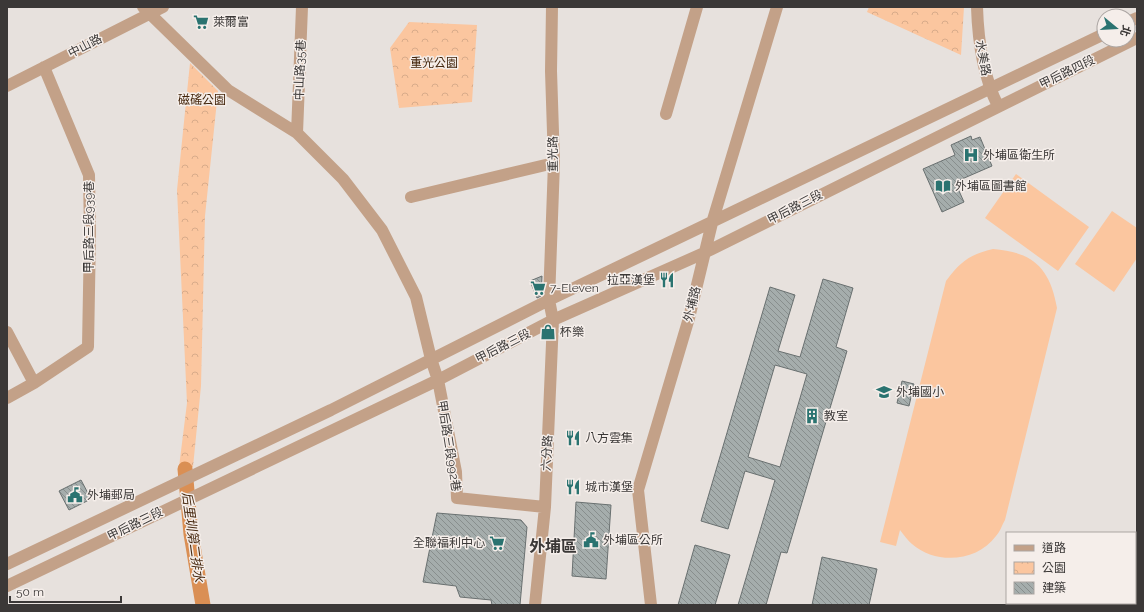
<svg xmlns="http://www.w3.org/2000/svg" width="1144" height="612" font-family="Raleway,'Noto Sans TC',sans-serif">
  <style>
    .green { fill: #fbc69f }
    .park { fill: url(#park-crowns) }
    .lines { fill: none; stroke-linecap: round; stroke-linejoin: round }
    .canal { stroke: #da8f54; stroke-width: 15 }
    .building { fill: url(#building-back-hatch); stroke: #697070; fill-rule: evenodd }
    .minor { stroke: #c3a188; stroke-width: 12 }
    .labels { text-anchor: middle; dominant-baseline: central; stroke-width: 3; stroke-linejoin: round; paint-order: stroke }
    .poi-label { font-size: 12px; fill: #3b3837; stroke: #f5eeea; text-anchor: start }
    .street-label { font-size: 12px; fill: #3b3837; stroke: #f5eeea }
    .park-label { font-size: 12px; fill: #43250b; stroke: #f5eeea }
    .water-label { font-size: 13px; font-style: italic; fill: #482910; stroke: #f5eeea }
    .district-label { font-size: 16px; font-weight: bold; fill: #3b3837; stroke: #f5eeea }
  </style>
  <defs>
    <pattern id="park-crowns" width="20" height="18" patternUnits="userSpaceOnUse"><rect width="20" height="18" fill="#fbc69f"/><path d="M2 6a3 3 0 1 1 6 0M12 15a3 3 0 1 1 6 0" fill="none" stroke="#d8ab8a"/></pattern>
    <pattern id="building-back-hatch" width="6" height="6" patternUnits="userSpaceOnUse"><rect width="6" height="6" fill="#a5adac"/><path d="M-1 5l2 2M0 0l6 6M5-1l2 2" fill="none" stroke="#888e8d"/></pattern>
  </defs>
  <rect width="100%" height="100%" fill="#e7e1dd"/>
  <path class="green" d="M1016,174L1089,227L1058,271L985,218Z
    M1112,211L1137,228V258L1114,292L1075,264Z
    M993,249C1033,252 1050,268 1057,308L1005,520C1002,525 1000,532 996,536C977,562 936,565 912,544C908,541 904,535 900,530L896,546L880,542L946,281C961,261 969,255 993,249Z"/>
  <path class="park" d="M869,7H964L961,55L867,12Z
    M409,22L477,25L472,102L399,108L390,48Z
    M190,63L218,91L205,216L201,386L193,467H179L187,403L177,190Z"/>
  <g class="lines">
    <path class="canal" d="M185,469L191,534L203,605"/>
  </g>
  <path class="building" d="M971,136L972,140L980,137L992,166L955,182L964,202L942,212L923,169L955,155L951,145Z
    M542,276L541,296L537,298L530,281Z
    M823,279L853,288L836,347L847,351L787,553L781,552L766,605H738L775,480L745,471L728,529L701,521L770,287L795,295L778,351L800,357ZM775,365L807,374L780,467L748,457Z
    M902,381L914,384L909,406L897,403Z
    M81,480L91,499L69,510L59,491Z
    M576,502L611,505L606,579L572,576Z
    M437,513L521,520L527,527L520,605H492L491,600L460,597L456,586L423,582Z
    M695,545L730,555L715,605H678Z
    M822,557L877,569L869,605H812Z"/>
  <g class="lines">
    <path class="minor" d="M143,7L228,90L297,133L343,179L382,230L416,297L431,359L438,380L456,472L457,498L545,507
      M977,7C978,40 983,76 998,106
      M1128,22L1137,18
      M7,86L163,7
      M666,114L697,7
      M297,133L302,7
      M411,197L554,163
      M7,332L34,383
      M7,398L34,383L88,347L90,234L89,175L44,67
      M7,564L331,410L549,300L1104,34
      M7,586L438,380L553,320L704,253L1137,38
      M535,605L545,507L553,320L549,300L554,163L551,71L552,7
      M651,605L638,490L689,318L712,223L777,7"/>
  </g>
  <defs>
    <g id="supermarket-bare" transform="scale(1.2)"><path d="M-6-5.5h2.5l.6 2H6L4.5 2H-2.5L-4.4-4H-6ZM-1.5 3.2a1.3 1.3 0 1 0 .1 0ZM3 3.2a1.3 1.3 0 1 0 .1 0Z" fill="#2a7370" stroke="#f5eeea" stroke-width="2.5" paint-order="stroke"/></g>
    <g id="hospital-bare" transform="scale(1.2)"><path d="M-5-5h3v3.5h4V-5h3V5h-3V1.5h-4V5h-3Z" fill="#2a7370" stroke="#f5eeea" stroke-width="2.5" paint-order="stroke"/></g>
    <g id="library-bare" transform="scale(1.2)"><path d="M-6-4Q-3-5.5-.7-3.5V5Q-3 3-6 4ZM6-4Q3-5.5 .7-3.5V5Q3 3 6 4Z" fill="#2a7370" stroke="#f5eeea" stroke-width="2.5" paint-order="stroke"/></g>
    <g id="restaurant-bare" transform="scale(1.2)"><path d="M-5-6h1v4h1v-4h1v4h1v-4h1v5L-1.5 .5V6h-2V.5L-5-1ZM5-6V6H3V1.5H1.5Q1.5-4 5-6Z" fill="#2a7370" stroke="#f5eeea" stroke-width="2.5" paint-order="stroke"/></g>
    <g id="shop-bare" transform="scale(1.2)"><path d="M-5-2.5h2.3a2.7 3.5 0 0 1 5.4 0H5L5.5 6h-11ZM-1.5-2.5h3a1.5 2.3 0 0 0-3 0Z" fill="#2a7370" stroke="#f5eeea" stroke-width="2.5" paint-order="stroke"/></g>
    <g id="school-bare" transform="scale(1.2)"><path d="M0-5L7-2L0 1L-7-2ZM-4 1L0 2.5L4 1V4Q0 6-4 4Z" fill="#2a7370" stroke="#f5eeea" stroke-width="2.5" paint-order="stroke"/></g>
    <g id="building-bare" transform="scale(1.2)"><path d="M-4-6H4V6H1V3H-1V6H-4ZM-2.5-4.3h1.7v1.8h-1.7ZM.8-4.3h1.7v1.8H.8ZM-2.5-1h1.7V.8h-1.7ZM.8-1h1.7V.8H.8Z" fill="#2a7370" stroke="#f5eeea" stroke-width="2.5" paint-order="stroke"/></g>
    <g id="civic-bare" transform="scale(1.2)"><path d="M-.6-6.5H3V-4.5H.6V-3L4-1V1h2V6H-6V1h2V-1L-.6-3ZM-1.2 2.5V6h2.4V2.5Z" fill="#2a7370" stroke="#f5eeea" stroke-width="2.5" paint-order="stroke"/></g>
  </defs>
  <g fill-rule="evenodd">
    <use href="#supermarket-bare" x="201" y="22"/>
    <use href="#hospital-bare" x="971" y="155"/>
    <use href="#library-bare" x="943" y="186"/>
    <use href="#restaurant-bare" x="667" y="280"/>
    <use href="#supermarket-bare" x="538" y="288"/>
    <use href="#shop-bare" x="548" y="332"/>
    <use href="#school-bare" x="884" y="392"/>
    <use href="#building-bare" x="812" y="416"/>
    <use href="#restaurant-bare" x="573" y="438"/>
    <use href="#restaurant-bare" x="573" y="487"/>
    <use href="#civic-bare" x="75" y="495"/>
    <use href="#civic-bare" x="591" y="540"/>
    <use href="#supermarket-bare" x="497" y="543"/>
  </g>
  <g class="labels">
    <g class="poi-label">
      <text x="213" y="22">萊爾富</text>
      <text x="983" y="155">外埔區衛生所</text>
      <text x="955" y="186">外埔區圖書館</text>
      <text x="655" y="280" text-anchor="end">拉亞漢堡</text>
      <text x="550" y="288">7-Eleven</text>
      <text x="560" y="332">杯樂</text>
      <text x="896" y="392">外埔國小</text>
      <text x="824" y="416">教室</text>
      <text x="585" y="438">八方雲集</text>
      <text x="585" y="487">城市漢堡</text>
      <text x="87" y="495">外埔郵局</text>
      <text x="603" y="540">外埔區公所</text>
      <text x="485" y="543" text-anchor="end">全聯福利中心</text>
    </g>
    <g class="street-label">
      <text transform="translate(85 46) rotate(-27)">中山路</text>
      <text transform="translate(983 58) rotate(79)">水美路</text>
      <text transform="translate(300 70) rotate(-88)">中山路35巷</text>
      <text transform="translate(1067 72) rotate(-26)">甲后路四段</text>
      <text transform="translate(553 154) rotate(-91)">重光路</text>
      <text transform="translate(795 207) rotate(-27)">甲后路三段</text>
      <text transform="translate(89 227) rotate(-90)">甲后路三段939巷</text>
      <text transform="translate(692 304) rotate(-76)">外埔路</text>
      <text transform="translate(503 346) rotate(-27)">甲后路三段</text>
      <text transform="translate(449 446) rotate(81)">甲后路三段992巷</text>
      <text transform="translate(547 453) rotate(-87)">六分路</text>
      <text transform="translate(135 524) rotate(-26)">甲后路三段</text>
    </g>
    <g class="park-label">
      <text x="434" y="63">重光公園</text>
      <text x="202" y="100">磁磘公園</text>
    </g>
    <g class="water-label">
      <text transform="translate(193 537) rotate(82)">后里圳第二排水</text>
    </g>
    <g class="district-label">
      <text x="553" y="546">外埔區</text>
    </g>
  </g>
  <rect width="1144" height="612" fill="none" stroke="#3b3837" stroke-width="16"/>
  <rect x="1006" y="532" width="130" height="72" fill="#f5eeea" stroke="#aba5a2"/>
  <rect x="1014" y="545" width="20" height="6" fill="#c3a188" stroke="#aba5a2"/>
  <text x="1042" y="552" font-size="12" fill="#3b3837">道路</text>
  <rect x="1014" y="562" width="20" height="12" fill="url(#park-crowns)" stroke="#aba5a2"/>
  <text x="1042" y="572" font-size="12" fill="#3b3837">公園</text>
  <rect x="1014" y="582" width="20" height="12" fill="url(#building-back-hatch)" stroke="#aba5a2"/>
  <text x="1042" y="592" font-size="12" fill="#3b3837">建築</text>
  <g transform="translate(1116 28) rotate(108)"><circle r="19" fill="#f5eeea" stroke="#aba5a2"/>
  <path d="M0-3L7 15L0 10L-7 15Z" fill="#2a7370"/>
  <text y="-6" font-size="11" font-weight="bold" text-anchor="middle" fill="#3b3837">北</text>
  </g>
  <path d="M10 596v6h111v-6" fill="none" stroke="#3b3837" stroke-width="2"/>
  <text x="16" y="596" font-size="12" fill="#3b3837" stroke="#f5eeea" stroke-width="3" paint-order="stroke">50 m</text>
</svg>
